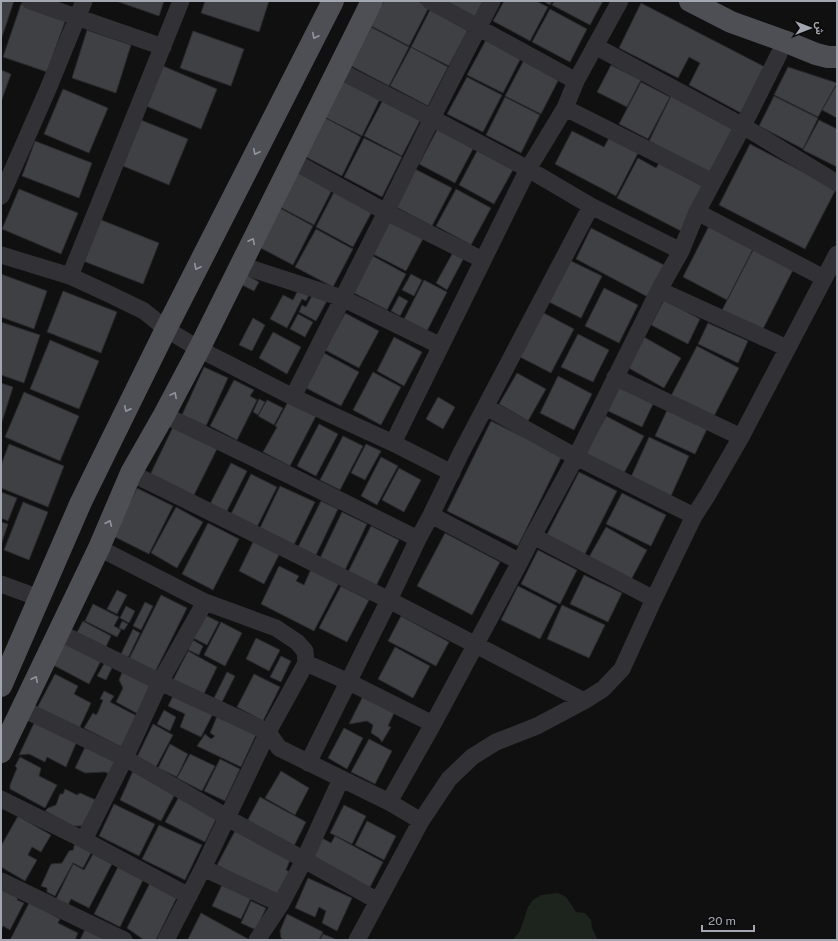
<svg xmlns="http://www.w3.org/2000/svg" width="838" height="941" font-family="'Public Sans',Vazirmatn,sans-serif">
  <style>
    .green { fill: #1d241e }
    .building { fill: #3f4044; stroke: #2a2a2d }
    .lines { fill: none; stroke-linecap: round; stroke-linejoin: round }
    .street { stroke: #323236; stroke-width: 17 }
    .primary { stroke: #4e4f55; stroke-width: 22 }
    .oneway { stroke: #92959f }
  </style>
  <rect width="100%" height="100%" fill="#101011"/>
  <path class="green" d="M558,893L566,897L576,912L585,913L591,920L592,928L598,940H513L520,931L528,907L533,900L541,895Z"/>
  <path class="building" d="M1,1H14L1,40Z
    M116,1H164L159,16Z
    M205,1H269L259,32L201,13Z
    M384,1H418L429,7L409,46L371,26Z
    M444,1H483L475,17Z
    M504,1H536L548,7L530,41L493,21Z
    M543,1H552L550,5Z
    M554,1H603L590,25L552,5Z
    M641,3L765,67L741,113L689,85L700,63L689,57L678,78L619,48Z
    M21,4L66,19L47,72L3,57Z
    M431,8L469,28L449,66L411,47Z
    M550,9L587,29L570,62L532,42Z
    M371,27L409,47L389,86L351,66Z
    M87,30L131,45L116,93L72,78Z
    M193,31L244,49L231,86L180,68Z
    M487,38L522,56L503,93L467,75Z
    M411,47L448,67L428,106L390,86Z
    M525,58L560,77L541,114L505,96Z
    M611,65L641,80L627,107L597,92Z
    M163,66L217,89L201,129L146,106Z
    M788,67L837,83L818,117L774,95Z
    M1,70L11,74L1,102Z
    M467,77L502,95L483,132L447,114Z
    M343,78L381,97L362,136L324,117Z
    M641,82L670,97L648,139L619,124Z
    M837,84V118L822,110Z
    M63,89L108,108L89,153L44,134Z
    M671,96L733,128L710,173L649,141Z
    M774,96L818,118L803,149L759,126Z
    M505,97L540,115L521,153L486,135Z
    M384,98L422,117L402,156L364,136Z
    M324,117L361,137L342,176L304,156Z
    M141,120L188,139L169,185L123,166Z
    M819,120L837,129V167L803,150Z
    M438,128L474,147L455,183L419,164Z
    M572,131L604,147L609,138L638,153L616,196L555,164Z
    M364,138L402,157L382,197L344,177Z
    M35,141L92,163L79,198L22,176Z
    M750,144L836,189L805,249L719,205Z
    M478,149L514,168L494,204L459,185Z
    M638,158L656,168L659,163L704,187L681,231L617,198Z
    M297,166L334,186L314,225L276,205Z
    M415,169L452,188L432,226L396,207Z
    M336,188L374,208L353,247L316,227Z
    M19,189L78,213L61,254L2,229Z
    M456,189L491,208L471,245L436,226Z
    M276,206L313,226L293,265L255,245Z
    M390,217L425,235L406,271L371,253Z
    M99,219L159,243L143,284L83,261Z
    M710,224L754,247L727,300L683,277Z
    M591,228L664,265L648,297L576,259Z
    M316,229L353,249L333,287L295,267Z
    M456,247L467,252L447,290L436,283Z
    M754,248L794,268L760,335L720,314Z
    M371,255L406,274L387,310L352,292Z
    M569,260L602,276L581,318L549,302Z
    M1,274L47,291L34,329L1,317Z
    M245,274L259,282L254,291L240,284Z
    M411,274L422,280L414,296L402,290Z
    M424,280L447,292L427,331L404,319Z
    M300,286L311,291L306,301L302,299L287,328L270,319L283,295L293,300Z
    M604,288L638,305L619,343L585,326Z
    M315,290L329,297L316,321L299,312L302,305L306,307Z
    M63,291L117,312L101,353L47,332Z
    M399,296L408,301L400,316L391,311Z
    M664,300L700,319L688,344L651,325Z
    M540,311L574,329L551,373L518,356Z
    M345,313L379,331L359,368L325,350Z
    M298,314L313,322L305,337L290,329Z
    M253,318L265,325L252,351L239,345Z
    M1,322L40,335L24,383L1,375Z
    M708,323L748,341L738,363L698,344Z
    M273,332L301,347L287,374L259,358Z
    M578,334L609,350L593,382L561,367Z
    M394,337L422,352L404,386L377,371Z
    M644,337L681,358L664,388L627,367Z
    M50,340L99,361L79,409L30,389Z
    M697,346L739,368L713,418L671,396Z
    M324,353L359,372L341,406L306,388Z
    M204,367L228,378L206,426L182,415Z
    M373,372L401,387L381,425L353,410Z
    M517,373L546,389L528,421L499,404Z
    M558,376L592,394L574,430L540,413Z
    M234,380L254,390L250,396L257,400L237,440L210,426Z
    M1,383L13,387L1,425Z
    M621,383L655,400L642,427L608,411Z
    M24,392L79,416L60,461L5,437Z
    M438,397L455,407L443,429L426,419Z
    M259,399L265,402L258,415L253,412Z
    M267,400L283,408L274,425L258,416Z
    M289,400L317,414L290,466L263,452L277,427L275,426Z
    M669,406L709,425L695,454L655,436Z
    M606,416L644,436L623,475L585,454Z
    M491,421L562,456L518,546L447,511Z
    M319,424L338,434L316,476L297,466Z
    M173,427L217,449L192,499L149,477Z
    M343,436L363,446L340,490L320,480Z
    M649,437L689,456L671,496L631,477Z
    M9,444L64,466L48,507L1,488V465Z
    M366,444L381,451L365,480L351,473Z
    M381,457L398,466L377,505L361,496Z
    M231,463L247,471L226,513L210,504Z
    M399,468L421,480L404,512L382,500Z
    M579,472L617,491L583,558L545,538Z
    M251,474L277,487L256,529L230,516Z
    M280,486L315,502L293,547L259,530Z
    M137,488L173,506L149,554L113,536Z
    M1,492L17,498L8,521L1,518Z
    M622,493L666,515L651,546L606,524Z
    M321,501L338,509L315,557L297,549Z
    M23,502L48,512L29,560L4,550Z
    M176,507L203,522L177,568L151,553Z
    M342,512L367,524L345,570L320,558Z
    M1,522L8,524L1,545Z
    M208,523L239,539L213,590L182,574Z
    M371,526L399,540L376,586L348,572Z
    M606,527L647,550L631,580L589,557Z
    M445,533L500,562L472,615L417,586Z
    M254,540L280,553L264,584L239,571Z
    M538,550L577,570L560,604L521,584Z
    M279,566L299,576L296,581L304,585L311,569L339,583L314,631L261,604Z
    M584,575L622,593L608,622L570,604Z
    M341,586L369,600L347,642L319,628Z
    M518,586L557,606L540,639L501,620Z
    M117,590L127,595L117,614L107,609Z
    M161,595L187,608L154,674L128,661Z
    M145,602L153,606L141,630L133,626Z
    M93,604L119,617L114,626L121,630L117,637L85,621Z
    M562,605L605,625L589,658L547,639Z
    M126,606L135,611L129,623L120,618Z
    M205,615L219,622L207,645L193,638Z
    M401,616L449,642L436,666L388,641Z
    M83,621L111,636L104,651L75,636Z
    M122,621L128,624L124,630L119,628Z
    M221,622L242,633L225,666L204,655Z
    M133,629L140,633L127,660L120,656Z
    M68,637L104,655L89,684L53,665Z
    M256,638L280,650L269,671L246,659Z
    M193,640L203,646L199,655L188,650Z
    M395,647L430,666L413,698L378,679Z
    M188,651L217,667L203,696L173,680Z
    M281,656L291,661L281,682L270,677Z
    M105,662L113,666L106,680L97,676Z
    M124,668L153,683L138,714L116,702L123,688L119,680Z
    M227,672L235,676L222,702L214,698Z
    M55,674L78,686L74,694L91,703L79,729L37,708Z
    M254,674L280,687L263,721L237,707Z
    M104,691L114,696L110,702L137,716L121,747L84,728L93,713L96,715L98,712L103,700L100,699Z
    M175,692L214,712L201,737L180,727L185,714L168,706Z
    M364,694L395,711L388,726L391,727L382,742L379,738L371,733L373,725L367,721L349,724Z
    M164,710L176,717L170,731L157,724Z
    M218,714L256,735L241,767L197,746L205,734L211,739L215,736L210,733Z
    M35,721L77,741L66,767L47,757L45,762L29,754L19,755Z
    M153,724L173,735L156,767L137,757Z
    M344,728L363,738L347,769L328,758Z
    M369,739L392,751L375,784L351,772Z
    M170,744L188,754L177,777L158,768Z
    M86,745L116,760L109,774L105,772L85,773L75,768Z
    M190,754L215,766L202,791L177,778Z
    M20,757L41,768L39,776L57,785L45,808L10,789V785L17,768L15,766Z
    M220,759L240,769L225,801L204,791Z
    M133,771L176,792L161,821L120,800Z
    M281,771L309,788L295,815L265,798Z
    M65,789L77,795L80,793L96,800L82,826H73L45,811L48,808L56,805L60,794H63Z
    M181,793L219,813L205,842L165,822Z
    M260,797L306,822L292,850L245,825Z
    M114,804L155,824L139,856L99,836Z
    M344,805L366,816L352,844L330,833Z
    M18,816L51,835L41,852L32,847L28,855L37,860L25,881L1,867V846Z
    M367,821L396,836L384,860L355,845Z
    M159,825L202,845L185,880L142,859Z
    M237,827L291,858L286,870L294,874L281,900L217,865Z
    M335,836L383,862L367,893L311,860L322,838L331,843Z
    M75,843L91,853L83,868L73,863L55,896L47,892V888L41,886L51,864L62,863L69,851L73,850Z
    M93,854L112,864L89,908L71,899L67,907L55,901L73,864L84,870Z
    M118,867L143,880L120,927L94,914Z
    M308,878L352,898L337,931L322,923L326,911L319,907L315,917L295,908Z
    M150,883L177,897L156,940H144L127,928Z
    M222,885L251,898L241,919L212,906Z
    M1,886L19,895L17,900L24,903L10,930L3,926L1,930Z
    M30,901L48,911L51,914L60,919L58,923L78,933L75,940H10Z
    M251,901L266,908L256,930L241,923Z
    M201,913L250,940H191L188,939Z
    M287,914L323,932L319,940H285L281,938L280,931Z
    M86,927L109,940H80Z
    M323,934L335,939V940H320Z"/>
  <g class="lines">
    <path class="street" d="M30,1L163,47
      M430,1L576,81
      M595,46L743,126L837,183
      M338,70L432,118L528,169L591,206L681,251
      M565,108L713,182
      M293,161L386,212L483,260
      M1,196L48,89L84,1
      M697,212L824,278
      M1,255L70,276L109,294L144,311L166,329L199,349L293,397L393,443L452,473
      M240,265L342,298L441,346
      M70,276L181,1
      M659,290L787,348
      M615,377L741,437
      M293,397L386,212L432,118L492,1
      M486,407L576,457L694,516
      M164,415L291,476L418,539
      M393,443L528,169L565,108L576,81L620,1
      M131,473L389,600L584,701
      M431,515L520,562
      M533,536L654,599
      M99,548L205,602L276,628L297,642L305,651L306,663
      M1,584L39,598
      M58,632L160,682L268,732L279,748L389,802L421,821
      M21,708L125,758L227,817
      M308,763L389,600L418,539L431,515L461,453L591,206
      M1,799L84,840L189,896
      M389,802L433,724L520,562L533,536L576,457L659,290L681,251L697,212L743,126L779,54
      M227,818L290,852L378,901
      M84,840L125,758L160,682L205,602
      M203,868L281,904
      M1,881L124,940
      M166,940L203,868L268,732L306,663L349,682L433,724
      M257,940L281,904L304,860L341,779
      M357,940L421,821L449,779L472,757L496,742L537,726L584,701L603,689L622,669L654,599L694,516L707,496L741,437L837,254"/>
    <path class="primary" d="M690,1L731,22L784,41L816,54L828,57H837
      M1,686L81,502L166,329L333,1
      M1,752L99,548L131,473L164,415L199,349L372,1"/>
  </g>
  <defs><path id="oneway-chevron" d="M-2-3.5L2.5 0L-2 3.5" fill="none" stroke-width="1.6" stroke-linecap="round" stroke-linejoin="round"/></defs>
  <g class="oneway">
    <use href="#oneway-chevron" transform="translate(315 36) rotate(117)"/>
    <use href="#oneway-chevron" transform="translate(256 152) rotate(117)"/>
    <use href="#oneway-chevron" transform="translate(252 241) rotate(-63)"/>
    <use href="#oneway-chevron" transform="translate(197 267) rotate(117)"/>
    <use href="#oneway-chevron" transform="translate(174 395) rotate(-62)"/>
    <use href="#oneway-chevron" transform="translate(127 409) rotate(116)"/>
    <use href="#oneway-chevron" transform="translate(109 523) rotate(-67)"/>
    <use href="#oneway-chevron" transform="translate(35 679) rotate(-64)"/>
  </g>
  <rect width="838" height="941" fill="none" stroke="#a3a7b1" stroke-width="4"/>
  <g transform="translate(810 28) rotate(90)" stroke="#0b0b0c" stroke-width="3" paint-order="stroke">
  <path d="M0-3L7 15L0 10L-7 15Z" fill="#a3a7b1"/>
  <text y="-6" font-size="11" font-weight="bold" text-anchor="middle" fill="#a3a7b1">ش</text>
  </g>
  <path d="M702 925v6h52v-6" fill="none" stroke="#a3a7b1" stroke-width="2"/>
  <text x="708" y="925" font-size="12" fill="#a3a7b1" stroke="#0b0b0c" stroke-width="3" paint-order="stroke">20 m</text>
</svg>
